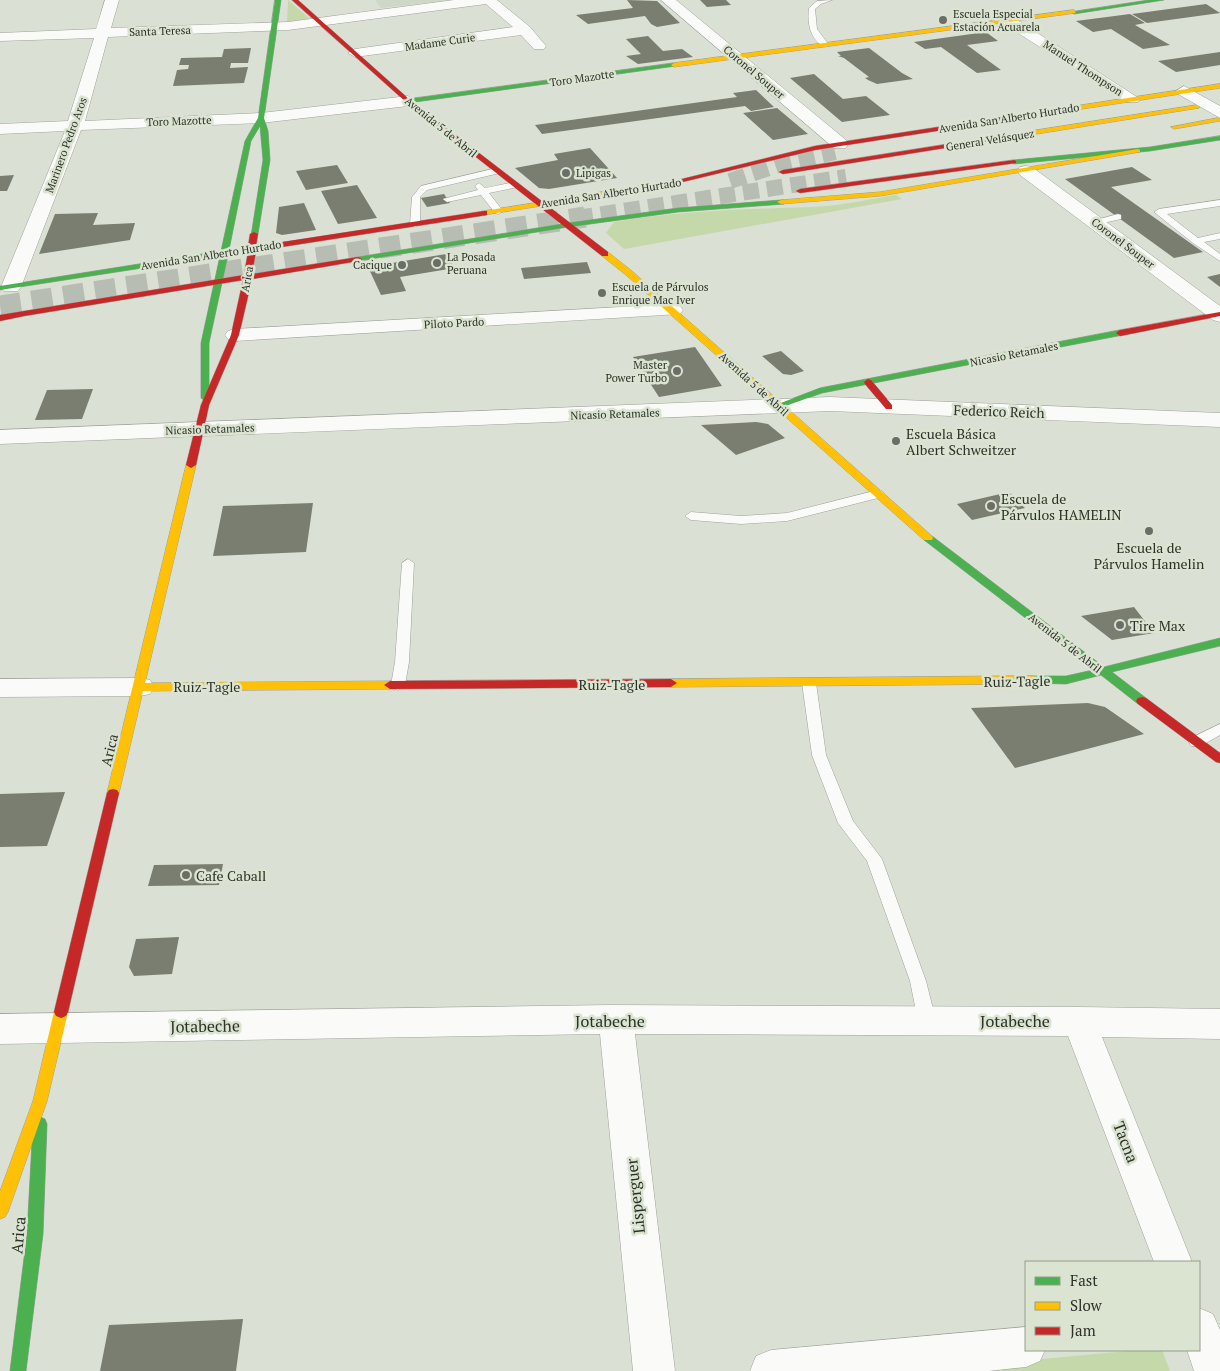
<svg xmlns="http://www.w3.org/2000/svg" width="1220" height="1371" font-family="'PT Serif',serif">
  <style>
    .built { fill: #cfd8c6 }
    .green { fill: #c4d8aa }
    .building { fill: #797e70 }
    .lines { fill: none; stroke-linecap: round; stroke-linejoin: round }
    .highway-tunnel-far1 { stroke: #b8bdb3; stroke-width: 16; stroke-dasharray: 16 8; stroke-linecap: butt }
    .highway-tunnel { stroke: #b8bdb3; stroke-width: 21; stroke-dasharray: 21 11; stroke-linecap: butt }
    .lane-casing { stroke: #9ea19a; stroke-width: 1 }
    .street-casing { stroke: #9ea19a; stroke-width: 1 }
    .fast-casing { stroke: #9ea19a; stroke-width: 1 }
    .slow-casing { stroke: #9ea19a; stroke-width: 1 }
    .jam-casing { stroke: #9ea19a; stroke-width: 1 }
    .lane { fill: #fafaf9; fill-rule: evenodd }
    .street { fill: #fafaf9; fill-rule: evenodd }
    .fast { fill: #4caf50; fill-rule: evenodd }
    .slow { fill: #ffc107; fill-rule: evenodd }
    .jam { fill: #c62828; fill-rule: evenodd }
    .poi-dot { fill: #6a6e66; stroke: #dbe4d1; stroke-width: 2 }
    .labels { text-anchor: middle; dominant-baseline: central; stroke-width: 5; stroke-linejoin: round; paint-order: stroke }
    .far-poi-label { font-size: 11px; fill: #2d312a; stroke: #dbe4d1; text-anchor: start }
    .far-street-label { font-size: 11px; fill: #2d312a; stroke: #dbe4d1 }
    .street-label { font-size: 14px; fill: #2d312a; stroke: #dbe4d1 }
    .poi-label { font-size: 14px; fill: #2d312a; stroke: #dbe4d1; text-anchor: start }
    .near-street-label { font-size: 16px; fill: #2d312a; stroke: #dbe4d1 }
  </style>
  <rect width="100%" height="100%" fill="#dbe0d5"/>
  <path class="built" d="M375,0H450L381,8Z"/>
  <path class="green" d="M288,0L310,19L287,22Z
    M896,195L902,199L624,249L606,233L614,222C680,211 746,209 813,207C841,206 869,199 896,195Z
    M1138,1350H1162L1170,1371H917Z"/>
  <path class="building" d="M627,0L657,1L680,23L657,27L651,24L645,16L588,24L576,15L633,8Z
    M700,0H726L731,5L707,7Z
    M1206,4L1220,13L1147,23L1132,14Z
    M1130,14L1145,23L1135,25L1170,45L1143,49L1111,29L1093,32L1076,21Z
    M986,32L998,41L967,45L1001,70L977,73L941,47L925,49L914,42Z
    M648,36L663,51L682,49L693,57L638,64L626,56L641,54L626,39Z
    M251,48L248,63H231L230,68L248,67L244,83L173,86L177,70L188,69L189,65H179L181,58L222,57L224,49Z
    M869,48L902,73L913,79L877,84L868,80L865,78L869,77L844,58L838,56H841L837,52Z
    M1220,52V65L1176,72L1158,61Z
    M814,74L843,99L866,96L890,115L842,122L790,78Z
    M756,90L774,107L751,111L745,106L542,134L535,125L737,97L733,93Z
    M777,108L808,134L773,140L743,113Z
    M590,148L617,178L549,189L539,188L515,168L558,160L554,154Z
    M337,165L348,183L306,190L296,171Z
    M1132,167L1152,180L1111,187L1203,252L1174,258L1065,179Z
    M14,175L7,191H0V176Z
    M357,185L377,218L338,224L321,191Z
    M444,194L450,203L427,207L421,198Z
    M304,203L316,230L282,235L276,233L279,207Z
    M98,213L93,225L135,223L130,240L39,254L55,214Z
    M446,254L455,268L400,277L406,291L381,295L368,267Z
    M587,262L591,273L524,279L521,268Z
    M1220,274V287L1207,277Z
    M695,347L722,386L659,397L633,357Z
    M781,351L804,371L791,375L783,374L762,356Z
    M93,389L82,419L35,420L47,390Z
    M756,422L768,424L785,438L736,455L701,425Z
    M1009,492L1025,508L972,520L957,504Z
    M313,503L306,552L213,556L223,506Z
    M1134,607L1154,633L1112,640L1081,616Z
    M1088,703L1105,707L1144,734L1015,768L971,708Z
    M65,792L47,846L0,847V794Z
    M223,864L219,885L148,886L154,865Z
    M179,937L172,974L134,976L129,967L136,939Z
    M243,1319L236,1371H100L109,1325Z"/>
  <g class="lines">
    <path class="highway-tunnel-far1" d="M730,181L781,164L835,152
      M577,218L846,177"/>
    <path class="highway-tunnel" d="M0,306L585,217"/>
    <g class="lane-casing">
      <path id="lane" d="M832,0L821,4L815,9L817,29L829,45L825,47C810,40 807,23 809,8L817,1Z
        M497,168L501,171L500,173L427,190L420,197V224L415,227L410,224L412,197L421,186Z
        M515,182L518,183V187L489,193L503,211L498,214L495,213L481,195L447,202L443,199L478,190L475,186L479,183L485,188Z
        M1220,200V206L1167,214L1198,238L1220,233V239L1204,242L1220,254V261L1193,243L1154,212L1159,209Z
        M1118,214L1121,215V219L1094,225L1089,222Z
        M878,490L882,491L884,494L882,497L787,521L741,524L691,520L685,516L691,512L741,516L787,513Z
        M408,559L414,563L409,662L405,685L398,690L391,685L395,662L402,563Z
        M809,678L816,683L826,755L853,821L882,859L926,981L936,1021L933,1026L927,1028L921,1026L918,1021L910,981L867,861L838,823L812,755L802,683Z
        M1220,724V735L1201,746H1191L1189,742L1191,738Z"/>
    </g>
    <g class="street-casing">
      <path id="street" d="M105,0H119L111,28L288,22L454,0H497L530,27L546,46L544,49H534L521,35L355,57L348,53L355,49L513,27L486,4L288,30L108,37L85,121L261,113L408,96L416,101L408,106L261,123L81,130L21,287L18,291H4L1,287L65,131L0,134V124L68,121L94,38L0,41V33L96,29Z
        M661,0H676L846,140L848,144L846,148H834Z
        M1009,17L1014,18L1140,99L1138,102H1126L1004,24L1002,21Z
        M1184,86L1220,106V118L1178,94L1176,91Z
        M1026,166L1032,167L1220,306V322L1213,320L1020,175L1017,171L1020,167Z
        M673,304L680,306L683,310L680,314L235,341L228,339L225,335L228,331L235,329Z
        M830,397L1220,413V427L830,411L0,444V430Z
        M140,678L150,680L154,687L150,694L140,696L0,697V679Z
        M610,1005L1079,1007L1220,1009V1039L1102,1037L1192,1262H1154L1068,1036L635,1034L675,1371H633L600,1034L0,1044V1014Z
        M1199,1308L1213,1314L1220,1330V1371H1194L1187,1350H1199Z
        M1026,1327V1350H1045L1040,1361L1026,1367L988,1371H750L756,1356L771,1350Z"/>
    </g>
    <g class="fast-casing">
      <path id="fast" d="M275,0H281L264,118L268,131L270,160L258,234L251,236L263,160L260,126L251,141L229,250L244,248L248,250L228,255L209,343V398L205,401L201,398V343L220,256L0,290V286L221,251L245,141L258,118Z
        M1149,0H1164L1074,14L1071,12Z
        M674,63L676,64V66L408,103L405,101L408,99Z
        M1220,136V140L1150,151L1014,164L1011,162L1014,160L1150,147Z
        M781,200H784V204L678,212L568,227L358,261L354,259L358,257L568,223L678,208Z
        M1120,330L1123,331V335L822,393L777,409L773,406L820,388Z
        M928,535L932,536L1104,667L1220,638V646L1112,672L1146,698L1148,701L1146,704H1138L1101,675L1066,684L1029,683L1027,680L1033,676H1066L1093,670L924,540L923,538Z
        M40,1117L45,1119L47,1124L43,1234L26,1371H10L27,1234L33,1124L35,1119Z"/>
    </g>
    <g class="slow-casing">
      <path id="slow" d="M1074,10L1076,13L674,67L671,65L674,63Z
        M1220,84V88L1056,113L1053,111L1056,109Z
        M1197,105L1200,107L1199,108L1018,137L1015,135L1018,133Z
        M1218,118L1220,119V121L1174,129L1171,127Z
        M1138,149L1140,150V152L880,196L781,204L777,202L781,200L880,192Z
        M670,181L674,183L673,185L484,215L480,213L484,211Z
        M602,252H608L632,271L932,536L933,538L932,540H924L626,275L602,256Z
        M191,462L196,465L145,683L390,681L396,685L390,689L143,691L119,793L117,796H109L107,793L186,465Z
        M1033,676L1039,680L1033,684L671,687L665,683L671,679Z
        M61,1006L66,1008L68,1012L47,1101L8,1212L5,1217L0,1219V1191L33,1101L54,1012L56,1008Z"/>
    </g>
    <g class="jam-casing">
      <path id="jam" d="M292,0H298L410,100L608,252V256H602L406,102Z
        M1056,109L1058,110V112L815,150L670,185L666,183L815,146Z
        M1018,133L1020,134V136L783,174L779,172L783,170Z
        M1014,160L1016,161V163L800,193L796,191L800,189Z
        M484,211H487V215L256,251L252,274L358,257L362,259L358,261L252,279L239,335L209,405L196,465L191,468L186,465L201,405L231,335L243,280L24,316L0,321V315L244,275L248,252L240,250L248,247L250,234L254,232L258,234L256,246Z
        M1220,312V316L1120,336L1116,333L1120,330Z
        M868,379L871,380L892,405V409H886L865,384L864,382Z
        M671,679L677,683L671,687L390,689L384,685L390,681Z
        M1142,697L1146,698L1220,753V763L1216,762L1138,704L1136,701L1138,698Z
        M113,789L117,790L119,793L68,1012L66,1016L61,1018L56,1016L54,1012L107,793L109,790Z"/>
    </g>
    <use href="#lane" class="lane"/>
    <use href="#street" class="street"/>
    <use href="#fast" class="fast"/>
    <use href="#slow" class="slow"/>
    <use href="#jam" class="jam"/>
  </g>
  <g class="poi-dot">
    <circle cx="943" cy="20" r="5"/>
    <circle cx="566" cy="173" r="5"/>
    <circle cx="437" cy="263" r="5"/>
    <circle cx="402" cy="265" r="5"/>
    <circle cx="602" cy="293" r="5"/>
    <circle cx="677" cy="371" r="5"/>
    <circle cx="896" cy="441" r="5"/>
    <circle cx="991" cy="506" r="5"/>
    <circle cx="1149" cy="531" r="5"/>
    <circle cx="1120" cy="625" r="5"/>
    <circle cx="186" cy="875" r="5"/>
  </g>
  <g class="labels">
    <g class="far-poi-label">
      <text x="953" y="14">Escuela Especial<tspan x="953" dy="13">Estación Acuarela</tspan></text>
      <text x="576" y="173">Lipigas</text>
      <text x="447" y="257">La Posada<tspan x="447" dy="13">Peruana</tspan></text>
      <text x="392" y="265" text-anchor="end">Cacique</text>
      <text x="612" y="287">Escuela de Párvulos<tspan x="612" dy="13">Enrique Mac Iver</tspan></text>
      <text x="667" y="365" text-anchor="end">Master<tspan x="667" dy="13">Power Turbo</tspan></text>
    </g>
    <g class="far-street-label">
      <text transform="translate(160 31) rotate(-2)">Santa Teresa</text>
      <text transform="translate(440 42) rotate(-8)">Madame Curie</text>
      <text transform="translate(1083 68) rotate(33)">Manuel Thompson</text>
      <text transform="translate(754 72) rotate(40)">Coronel Souper</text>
      <text transform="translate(582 78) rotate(-8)">Toro Mazotte</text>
      <text transform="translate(1009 118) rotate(-9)">Avenida San Alberto Hurtado</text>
      <text transform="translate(179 121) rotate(-2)">Toro Mazotte</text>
      <text transform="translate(441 127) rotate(39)">Avenida 5 de Abril</text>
      <text transform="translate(990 140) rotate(-9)">General Velásquez</text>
      <text transform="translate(66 145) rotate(-70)">Marinero Pedro Aros</text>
      <text transform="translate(611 193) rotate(-9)">Avenida San Alberto Hurtado</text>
      <text transform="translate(1123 243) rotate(37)">Coronel Souper</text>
      <text transform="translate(211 255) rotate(-9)">Avenida San Alberto Hurtado</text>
      <text transform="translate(247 279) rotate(-79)">Arica</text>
      <text transform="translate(454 323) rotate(-3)">Piloto Pardo</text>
      <text transform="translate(1014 354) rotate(-11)">Nicasio Retamales</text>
      <text transform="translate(754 384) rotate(42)">Avenida 5 de Abril</text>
      <text transform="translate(615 414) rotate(-2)">Nicasio Retamales</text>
      <text transform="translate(210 429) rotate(-2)">Nicasio Retamales</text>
      <text transform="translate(1065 643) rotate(38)">Avenida 5 de Abril</text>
    </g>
    <g class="street-label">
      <text transform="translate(999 411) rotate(2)">Federico Reich</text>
      <text transform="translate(1017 681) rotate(-1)">Ruiz-Tagle</text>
      <text x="612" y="684">Ruiz-Tagle</text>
      <text x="207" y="686">Ruiz-Tagle</text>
      <text transform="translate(109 750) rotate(-76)">Arica</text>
    </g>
    <g class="poi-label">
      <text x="906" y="433">Escuela Básica<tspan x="906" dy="16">Albert Schweitzer</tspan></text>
      <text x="1001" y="498">Escuela de<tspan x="1001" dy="16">Párvulos HAMELIN</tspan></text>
      <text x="1149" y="547" text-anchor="middle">Escuela de<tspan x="1149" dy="16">Párvulos Hamelin</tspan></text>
      <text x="1130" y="625">Tire Max</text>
      <text x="196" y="875">Cafe Caball</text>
    </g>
    <g class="near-street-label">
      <text x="610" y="1021">Jotabeche</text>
      <text x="1015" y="1021">Jotabeche</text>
      <text transform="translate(205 1026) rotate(-1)">Jotabeche</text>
      <text transform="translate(1126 1142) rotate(69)">Tacna</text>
      <text transform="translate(635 1196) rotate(-96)">Lisperguer</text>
      <text transform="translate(18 1235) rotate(-85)">Arica</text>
    </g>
  </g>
  <rect x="1025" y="1261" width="175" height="90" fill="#dbe4d1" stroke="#959c8e"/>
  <rect x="1035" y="1277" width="25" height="8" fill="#4caf50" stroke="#959c8e"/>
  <text x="1070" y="1286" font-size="15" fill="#2d312a">Fast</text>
  <rect x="1035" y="1302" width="25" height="8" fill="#ffc107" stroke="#959c8e"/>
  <text x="1070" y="1311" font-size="15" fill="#2d312a">Slow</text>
  <rect x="1035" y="1327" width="25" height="8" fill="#c62828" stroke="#959c8e"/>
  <text x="1070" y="1336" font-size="15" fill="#2d312a">Jam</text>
</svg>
